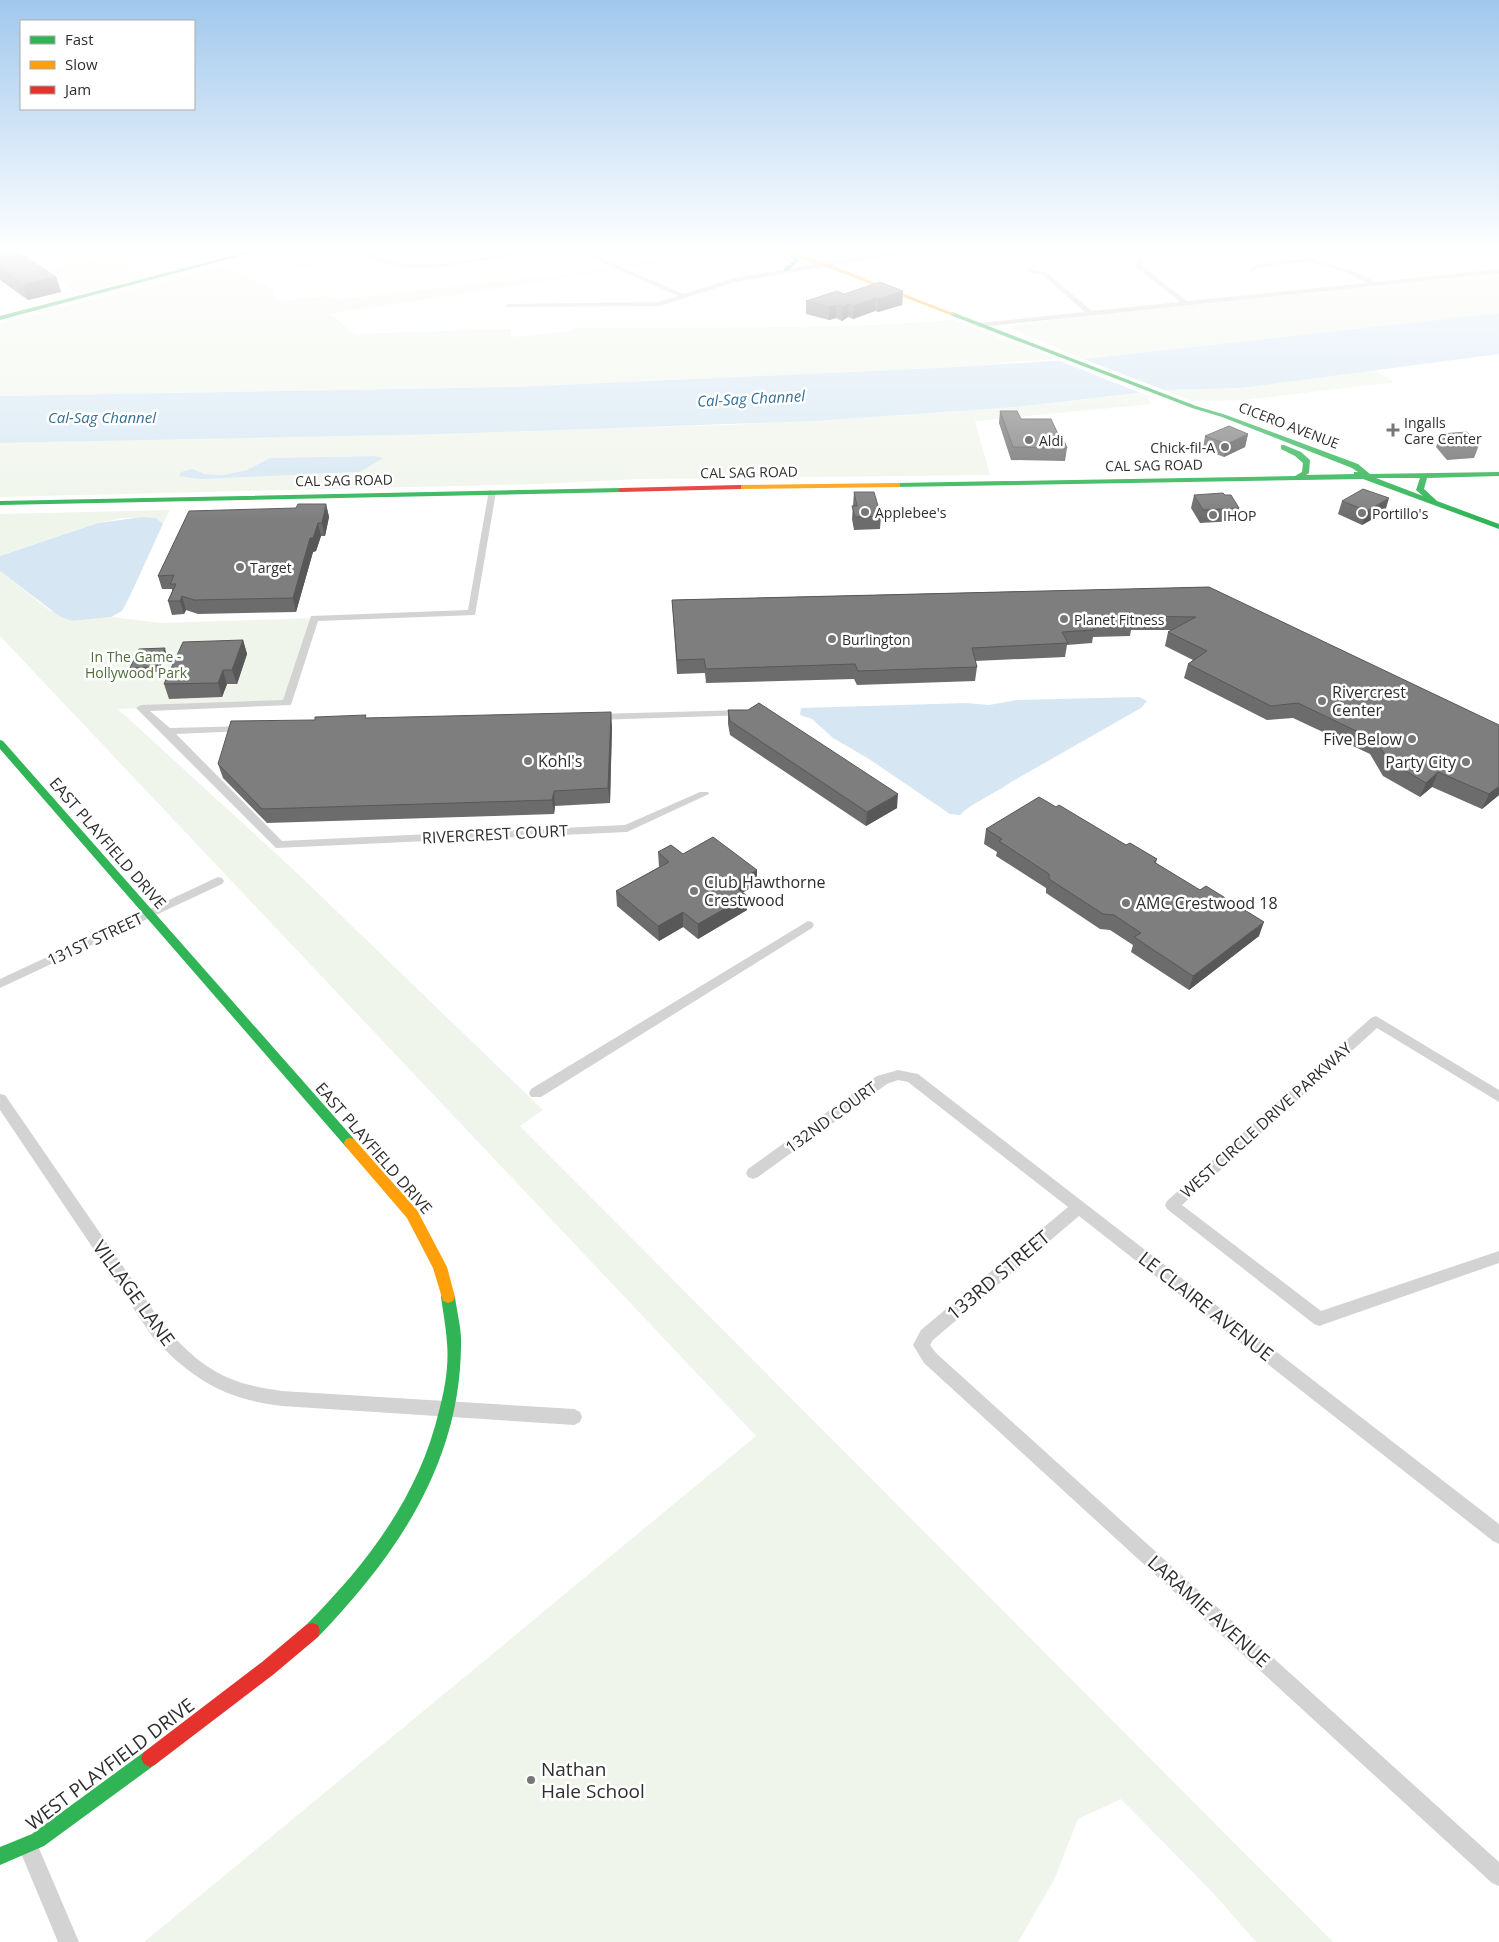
<svg xmlns="http://www.w3.org/2000/svg" width="1499" height="1942" font-family="'Open Sans',sans-serif">
  <style>
    .green { fill: #f0f5eb; fill-rule: evenodd }
    .water { fill: #d6e7f3 }
    .pier { fill: #fff }
    .lines { fill: none; stroke-linecap: round; stroke-linejoin: round }
    .street { fill: #d3d3d3; fill-rule: evenodd }
    .fast { fill: #30b455; fill-rule: evenodd }
    .slow { fill: #ff9f0a; fill-rule: evenodd }
    .jam { fill: #e5322d; fill-rule: evenodd }
    .wall { fill: #6c6c6c }
    .shaded-wall { fill: #585858 }
    .building { fill: #7e7e7e; stroke: #585858 }
    .poi-dot { fill: #777; stroke: #fff; stroke-width: 2 }
    .labels { text-anchor: middle; dominant-baseline: central; stroke-width: 5; stroke-linejoin: round; paint-order: stroke }
    .far-poi-label { font-size: 14px; fill: #2e2e2e; stroke: #fff; text-anchor: start }
    .far-street-label { font-size: 14px; fill: #2e2e2e; stroke: #fff }
    .far-park-label { font-size: 14px; fill: #506d38; stroke: #fff }
    .far-water-label { font-size: 15px; font-style: italic; fill: #366f96; stroke: #fff }
    .poi-label { font-size: 16px; fill: #2e2e2e; stroke: #fff; text-anchor: start }
    .street-label { font-size: 16px; fill: #2e2e2e; stroke: #fff }
    .near-street-label { font-size: 19px; fill: #2e2e2e; stroke: #fff }
    .near-poi-label { font-size: 19px; fill: #2e2e2e; stroke: #fff; text-anchor: start }
  </style>
  <rect width="100%" height="100%" fill="#fff"/>
  <path class="green" d="M15,249L48,269L111,256L142,277L78,294Z
    M290,249H354L362,253L302,269L274,253Z
    M733,249H760L628,268L617,264Z
    M224,265L268,286L274,290L277,299L284,301L327,296L335,300L613,268L618,270L329,314L355,334L511,329V337L572,331L574,328L794,327L876,325L953,320L1056,359L938,368L515,387L0,396V323Z
    M1499,273V313L1084,359L1011,329L1017,324L1050,321L1047,318Z
    M1374,370L1394,382L1245,400L1191,401L1164,390L1241,388Z
    M1141,393L1150,397L1148,399L1153,404L975,421L990,475L640,479L539,484L0,497V443L729,425L1015,407ZM374,456L360,472L303,475L179,476L193,469L205,474L223,475L247,470L270,458Z
    M170,510L163,524L156,518H123L98,523L0,556V514Z
    M0,571L49,610L72,621L111,617L162,623L314,618L287,703L118,709L296,872L543,1110L520,1126L1333,1942H1256L1215,1895L1121,1799L1078,1819L1054,1880L1018,1942H144L756,1436L0,636Z"/>
  <path class="water" d="M1499,313V354L1241,388L1164,390L1015,407L813,421L440,434L0,443V396L515,387L938,368L1084,359Z
    M374,456L383,458L360,472L200,479L179,476L181,472L193,469L205,474L223,475L247,470L270,458Z
    M143,517L156,518L163,524L129,598L122,611L111,617L72,621L59,616L0,571V556L98,523Z
    M1139,697L1147,701L1141,708L1011,782C997,793 971,803 960,815L950,814L869,759L833,738L812,719L800,715L801,708L967,703L989,705L1017,700Z"/>
  <path class="pier" d="M1050,357H1078L1164,390L1146,395Z"/>
  <g class="lines">
    <path class="street" d="M356,249C370,247 385,260 399,263C438,269 484,258 521,249H530C519,256 502,257 490,259C447,267 393,278 356,249Z
      M572,249H579L684,294L734,278L883,253L927,249H944L883,257L735,282L660,306L506,307V305L508,304L659,302L678,296Z
      M1273,249H1281L1350,270L1376,282L1499,269V273L980,327L977,325L980,323L1085,312L1043,275L1029,272L1031,269L1047,273L1092,311L1180,302L1135,266V264L1141,259L1144,261L1141,265L1187,301L1367,283L1346,272L1309,261L1258,268L1254,271H1250V269L1256,264L1301,259Z
      M489,490L496,492L475,615L318,621L291,705L150,711L170,728L249,726V730L245,731L176,734L282,841L625,825L700,792H708L709,794L627,832L276,848L136,708L141,705L283,700L311,616L468,610Z
      M745,710L749,711V715L595,720L590,717L595,714Z
      M218,877L222,878L224,881L222,884L0,988V979Z
      M808,921L812,922L814,925L812,928L541,1097H531L529,1093L531,1089Z
      M1376,1016L1499,1090V1102L1377,1028L1182,1205L1321,1311L1499,1251V1263L1319,1326L1314,1324L1167,1209L1165,1205L1167,1201L1371,1018Z
      M898,1070L918,1074L1499,1524V1544L1493,1541L1079,1216L933,1340L930,1345L936,1353L1499,1862V1886L1492,1883L924,1363L913,1345L921,1330L1068,1207L908,1082L898,1080L887,1084L758,1177L753,1179L748,1177L746,1173L748,1169L877,1076Z
      M0,1094L5,1095L164,1326C201,1368 226,1384 282,1391L574,1409L580,1412L582,1417L580,1422L574,1425L282,1406C224,1399 191,1379 152,1336L0,1110Z
      M28,1836L35,1839L79,1942H58L18,1846L21,1839Z"/>
    <path class="fast" d="M258,249H266L0,320V316Z
      M793,252L799,261L788,271H784V269L793,261L790,254Z
      M952,312L1196,406L1226,415L1358,464L1370,474L1499,472V476L1427,478L1424,489L1437,501L1499,524V529L1363,479L894,487V483H897L1295,476L1302,472L1303,463L1295,456L1281,449V445H1284L1301,452L1310,460L1309,473L1306,475L1354,474V472H1358L1352,468L1222,417L1192,408L950,315V313ZM1376,478H1420L1416,490L1423,496Z
      M621,488H624V492L0,505V501Z
      M0,740L3,741L354,1139L356,1143L354,1147L350,1148L346,1147L0,749Z
      M448,1291L453,1293L455,1297C457,1313 462,1330 461,1346C460,1463 397,1555 318,1637L312,1639L306,1637L304,1631L306,1625C367,1564 419,1496 439,1411C445,1389 449,1365 447,1343C446,1327 443,1312 441,1297L443,1293Z
      M150,1749L156,1752L159,1758L156,1764L44,1846L0,1865V1847L32,1834L144,1752Z"/>
    <path class="slow" d="M773,249H780L828,264L955,314L950,315L824,266Z
      M897,483H900V487L738,489L734,487L738,485Z
      M350,1138L354,1139L417,1210L447,1267L455,1297L453,1301L448,1303L443,1301L433,1268L407,1218L346,1147L344,1143L346,1139Z"/>
    <path class="jam" d="M738,485H741V489L621,492L617,490L621,488Z
      M312,1623L318,1625L320,1631L318,1637L274,1674L156,1764L150,1767L144,1764L141,1758L144,1752L262,1662L306,1625Z"/>
  </g>
  <path class="wall" d="M0,250L56,277L61,292L28,300L0,280Z
    M903,291L902,305L878,312L875,311L853,319L848,317L842,321L836,318L829,320L806,314V301L844,294Z
    M1000,411L1059,436L1067,448L1065,461L1011,460L999,423Z
    M1248,434L1245,447L1224,457L1203,449L1205,436Z
    M1441,434L1479,445L1474,458L1447,460L1436,447Z
    M854,492L881,516L880,529L854,530L852,519Z
    M1194,495H1225L1239,508L1236,521L1200,523L1191,508Z
    M1342,501L1385,512L1362,525L1338,514Z
    M326,504L329,517L325,536H321L316,551L313,552L296,612L198,614L186,610L184,614L172,615L168,601L172,591V589H162L158,576Z
    M1209,587L1499,795L1482,809L1432,787L1420,797L1383,776L1370,754L1293,718L1267,720L1184,678L1188,664L1193,660L1165,646L1168,632L1171,630H1131L1130,636L1093,637L1092,643L1067,645L1065,657L975,661L977,667L975,681L857,685L854,679L706,683L705,673L677,674L672,600Z
    M243,640L247,654L237,684H227L222,697L169,699L164,684Z
    M166,653L158,672L131,673L130,668Z
    M728,710L897,808L866,826L730,735L728,724Z
    M366,718L612,726L610,803L555,806L554,814L267,823L223,778L218,764Z
    M1056,807L1126,845L1157,859L1156,863L1259,936L1189,990L1131,952L1133,945L1110,930L1100,929L1046,893V888L996,856L997,852L984,844L986,829Z
    M658,852L683,854L757,884L743,892L747,910L698,939L683,927L659,941L617,906L616,891L659,867Z"/>
  <path class="shaded-wall" d="M56,277L61,292L28,300L23,285Z
    M903,291L902,305L878,312V299Z
    M876,298L875,311L853,319L854,306Z
    M849,304L848,317L842,321L843,307Z
    M836,305V318L829,320V307Z
    M1248,434L1245,447L1224,457L1227,444Z
    M1389,498L1385,512L1362,525L1367,511Z
    M326,504L329,517L325,536L322,523Z
    M318,523L321,536L316,551L313,552L296,612L293,598L310,538Z
    M182,596L186,610L184,614L180,601Z
    M243,640L247,654L237,684L232,670Z
    M165,648L166,653L158,672L156,667Z
    M223,670L227,684L222,697L218,683Z
    M611,712L612,726L610,803L608,788Z
    M1438,772L1432,787L1420,797L1426,783Z
    M1499,786V795L1482,809L1489,794Z
    M554,791L555,806L554,814L552,800Z
    M898,794L897,808L866,826L867,812Z
    M757,870V884L732,899V884Z
    M747,896V910L698,939V924Z
    M683,912V927L659,941L658,926Z
    M1264,922L1259,936L1189,990L1193,976Z"/>
  <path class="building" d="M7,249H14L56,277L23,285L0,269V250Z
    M880,282L903,291L878,299L876,298L854,306L849,304L843,307L836,305L829,307L806,301L837,291L844,294Z
    M1000,411H1017L1021,419H1051L1059,436H1062L1067,448L1013,447Z
    M1229,426L1248,434L1227,444L1205,436Z
    M1467,432L1479,445L1451,447L1441,434Z
    M1363,489L1389,498L1367,511L1342,501Z
    M854,492H874L881,516L855,517L852,506H857Z
    M1223,493L1225,495H1231L1239,508L1203,510L1194,495Z
    M298,504H326L322,523H318L313,538H310L293,598L194,600L182,596L180,601H168L176,584H170L174,575L158,576L189,511L296,508Z
    M1209,587L1499,725V786L1489,794L1438,772L1426,783L1389,761L1375,740L1298,703L1271,706L1188,664L1207,651L1168,632L1196,617L1129,616L1133,622L1092,624L1094,630L1062,632L1068,643L972,648L977,667L858,671L855,664L706,669L704,659L677,660L672,600Z
    M243,640L232,670H223L218,683L164,684L183,642Z
    M165,648L156,667L130,668L139,649Z
    M759,703L898,794L867,812L730,721L728,710H748Z
    M611,712L608,788L554,791L552,800L262,809L218,764L231,721L315,720V717L366,715L365,718Z
    M1039,797L1056,807L1059,805L1126,845L1130,843L1157,859L1154,862L1200,890L1206,886L1264,922L1193,976L1134,937L1141,933L1114,915L1103,914L1049,879V874L999,841L1002,839L986,829Z
    M713,837L757,870L732,884L747,896L698,924L683,912L658,926L616,891L669,862L658,852L671,845L683,854Z"/>
  <linearGradient id="sky" x2="0" y2="1"><stop stop-color="#a1c8ec"/><stop offset="0.48" stop-color="#fff"/><stop offset="1" stop-color="#fff" stop-opacity="0"/></linearGradient>
  <rect width="1499" height="520" fill="url(#sky)"/>
  <g class="poi-dot">
    <path d="M1390.5 422.5h5v5h5v5h-5v5h-5v-5h-5v-5h5z"/>
    <circle cx="1029" cy="440" r="5"/>
    <circle cx="1225" cy="447" r="5"/>
    <circle cx="865" cy="512" r="5"/>
    <circle cx="1362" cy="513" r="5"/>
    <circle cx="1213" cy="515" r="5"/>
    <circle cx="240" cy="567" r="5"/>
    <circle cx="1064" cy="619" r="5"/>
    <circle cx="832" cy="639" r="5"/>
    <circle cx="1322" cy="701" r="5"/>
    <circle cx="1412" cy="739" r="5"/>
    <circle cx="528" cy="761" r="5"/>
    <circle cx="1466" cy="762" r="5"/>
    <circle cx="694" cy="891" r="5"/>
    <circle cx="1126" cy="903" r="5"/>
    <circle cx="531" cy="1780" r="5"/>
  </g>
  <g class="labels">
    <g class="far-poi-label">
      <text x="1404" y="422">Ingalls<tspan x="1404" dy="16">Care Center</tspan></text>
      <text x="1039" y="440">Aldi</text>
      <text x="1215" y="447" text-anchor="end">Chick-fil-A</text>
      <text x="875" y="512">Applebee's</text>
      <text x="1372" y="513">Portillo's</text>
      <text x="1223" y="515">IHOP</text>
      <text x="250" y="567">Target</text>
      <text x="1074" y="619">Planet Fitness</text>
      <text x="842" y="639">Burlington</text>
    </g>
    <g class="far-street-label">
      <text transform="translate(1289 425) rotate(21)">CICERO AVENUE</text>
      <text transform="translate(1154 465) rotate(-1)">CAL SAG ROAD</text>
      <text transform="translate(749 472) rotate(-1)">CAL SAG ROAD</text>
      <text transform="translate(344 480) rotate(-1)">CAL SAG ROAD</text>
    </g>
    <g class="far-park-label">
      <text x="136" y="656">In The Game -<tspan x="136" dy="16">Hollywood Park</tspan></text>
    </g>
    <g class="far-water-label">
      <text transform="translate(751 398) rotate(-3)">Cal-Sag Channel</text>
      <text x="102" y="417">Cal-Sag Channel</text>
    </g>
    <g class="poi-label">
      <text x="1332" y="692">Rivercrest<tspan x="1332" dy="18">Center</tspan></text>
      <text x="1402" y="739" text-anchor="end">Five Below</text>
      <text x="538" y="761">Kohl's</text>
      <text x="1456" y="762" text-anchor="end">Party City</text>
      <text x="704" y="882">Club Hawthorne<tspan x="704" dy="18">Crestwood</tspan></text>
      <text x="1136" y="903">AMC Crestwood 18</text>
    </g>
    <g class="street-label">
      <text transform="translate(495 834) rotate(-3)">RIVERCREST COURT</text>
      <text transform="translate(108 843) rotate(49)">EAST PLAYFIELD DRIVE</text>
      <text transform="translate(95 939) rotate(-25)">131ST STREET</text>
      <text transform="translate(831 1117) rotate(-36)">132ND COURT</text>
      <text transform="translate(1266 1120) rotate(-42)">WEST CIRCLE DRIVE PARKWAY</text>
      <text transform="translate(374 1148) rotate(49)">EAST PLAYFIELD DRIVE</text>
    </g>
    <g class="near-street-label">
      <text transform="translate(998 1275) rotate(-40)">133RD STREET</text>
      <text transform="translate(134 1293) rotate(54)">VILLAGE LANE</text>
      <text transform="translate(1206 1306) rotate(38)">LE CLAIRE AVENUE</text>
      <text transform="translate(1209 1611) rotate(42)">LARAMIE AVENUE</text>
      <text transform="translate(110 1764) rotate(-37)">WEST PLAYFIELD DRIVE</text>
    </g>
    <g class="near-poi-label">
      <text x="541" y="1769">Nathan<tspan x="541" dy="22">Hale School</tspan></text>
    </g>
  </g>
  <rect x="20" y="20" width="175" height="90" fill="#ffffff" stroke="#ababab"/>
  <rect x="30" y="36" width="25" height="8" fill="#30b455" stroke="#ababab"/>
  <text x="65" y="45" font-size="15" fill="#2e2e2e">Fast</text>
  <rect x="30" y="61" width="25" height="8" fill="#ff9f0a" stroke="#ababab"/>
  <text x="65" y="70" font-size="15" fill="#2e2e2e">Slow</text>
  <rect x="30" y="86" width="25" height="8" fill="#e5322d" stroke="#ababab"/>
  <text x="65" y="95" font-size="15" fill="#2e2e2e">Jam</text>
</svg>
